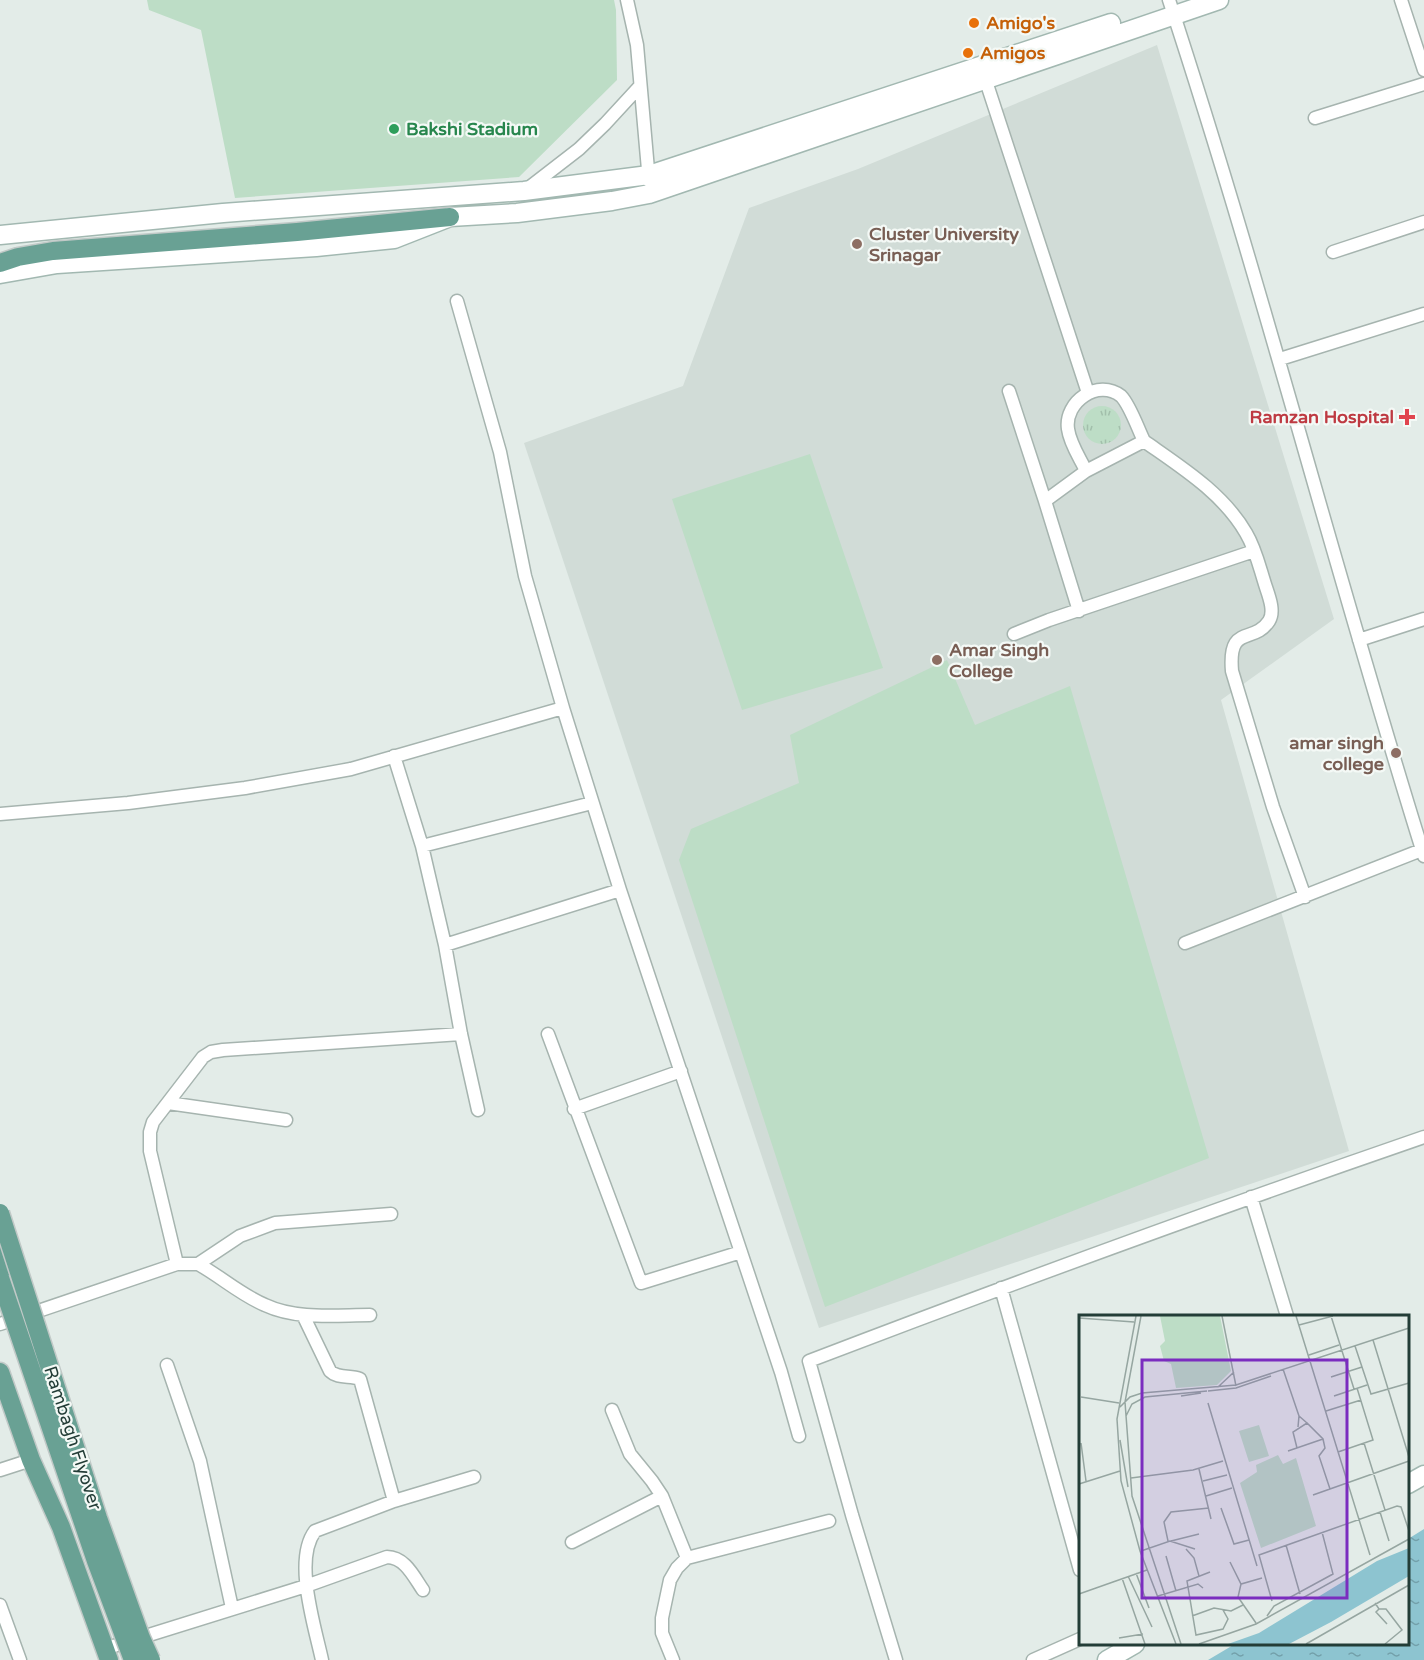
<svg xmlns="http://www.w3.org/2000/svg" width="1424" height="1660" font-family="'Varela Round',sans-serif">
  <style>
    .built { fill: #d1dcd7 }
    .grass { fill: url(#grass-tufts) }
    .garden { fill: #bdddc6 }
    .water { fill: url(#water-ripples) }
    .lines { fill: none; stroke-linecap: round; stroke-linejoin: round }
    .street-casing { stroke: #a6b4af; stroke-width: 15 }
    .secondary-casing { stroke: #a2b8b1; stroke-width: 21 }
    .primary-casing { stroke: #c1c9c7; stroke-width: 21 }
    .street { stroke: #fff; stroke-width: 12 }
    .secondary { stroke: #fff; stroke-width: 18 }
    .primary { stroke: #69a194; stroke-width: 18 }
    .primary-bridge-casing { stroke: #c1c9c7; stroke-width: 21; stroke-linecap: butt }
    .primary-bridge { stroke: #69a194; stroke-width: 18 }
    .food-dot { fill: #e8710a; stroke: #f4f9f6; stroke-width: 2 }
    .leisure-dot { fill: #2e9e5b; stroke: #f4f9f6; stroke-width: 2 }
    .education-dot { fill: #8d6e63; stroke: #f4f9f6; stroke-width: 2 }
    .health-dot { fill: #e0444e; stroke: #f4f9f6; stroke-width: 2 }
    .labels { text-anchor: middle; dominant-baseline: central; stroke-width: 4.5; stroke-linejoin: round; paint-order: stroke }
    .food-label { font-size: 18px; font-weight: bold; fill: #c56008; stroke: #f4f9f6; text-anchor: start }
    .leisure-label { font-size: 18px; font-weight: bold; fill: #27864d; stroke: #f4f9f6; text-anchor: start }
    .education-label { font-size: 18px; font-weight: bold; fill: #785e54; stroke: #f4f9f6; text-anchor: start }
    .health-label { font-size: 18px; font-weight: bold; fill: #be3a42; stroke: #f4f9f6; text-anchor: end }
    .street-label { font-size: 18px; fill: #233d37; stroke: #f4f9f6 }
    .inset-road { fill: none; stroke: #96a6a1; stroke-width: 1.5 }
    .view { fill: #7b2cbf; fill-opacity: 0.15; stroke: #7b2cbf; stroke-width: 3 }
    .inset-edge { fill: none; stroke: #233d37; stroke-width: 3 }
  </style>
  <defs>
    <pattern id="grass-tufts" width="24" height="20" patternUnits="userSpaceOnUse" patternTransform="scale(1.5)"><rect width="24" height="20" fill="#bdddc6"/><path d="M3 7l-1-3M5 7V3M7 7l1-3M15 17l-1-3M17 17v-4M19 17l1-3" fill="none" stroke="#a2bfab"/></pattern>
    <pattern id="water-ripples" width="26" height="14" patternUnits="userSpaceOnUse" patternTransform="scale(1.5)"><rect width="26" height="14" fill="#8dc4d0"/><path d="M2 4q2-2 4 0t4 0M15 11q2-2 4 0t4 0" fill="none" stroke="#73a0aa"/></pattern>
  </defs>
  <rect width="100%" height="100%" fill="#e3ece8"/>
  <path class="built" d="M1157,45L1334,619L1221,700L1349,1151L819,1328L524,443L683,386L749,208L858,169Z"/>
  <path class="grass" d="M1083 425a19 19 0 1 1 38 0a19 19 0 1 1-38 0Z"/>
  <path class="garden" d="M147,0H614L616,10L617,80L519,177L235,198L201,30L149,10Z
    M810,454L883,668L742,710L672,499Z
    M947,660L975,725L1070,686L1209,1158L825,1307L679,860L691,829L799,783L790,735Z"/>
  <path class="water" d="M1424,1529V1660H1208L1235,1644H1408V1539Z"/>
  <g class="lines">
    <g class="street-casing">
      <path id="street" d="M627,0L637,45L649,181
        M1169,0C1262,283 1335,572 1424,856
        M1401,0L1424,70
        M983,72L1088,393
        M1315,118L1424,84
        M526,190L579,149L605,124L640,86
        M1333,252L1424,222
        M457,301L500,452L525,576L563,708L620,890L781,1372L799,1436
        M1280,359L1424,314
        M1009,391L1045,501
        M1086,471C1080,458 1070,444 1068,429C1064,402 1098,378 1121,396C1130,405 1138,429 1144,441
        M1079,611L1045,501L1086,471L1144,441C1181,467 1223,493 1246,533C1255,548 1259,565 1264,581C1267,592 1276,610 1269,621C1253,645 1228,623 1232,671L1273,807L1305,897
        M1014,634L1049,620L1254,551
        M1359,640L1424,619
        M394,756L422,846L445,945L461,1034L478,1110
        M0,814L128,803L245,788L351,769L563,708
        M422,846L592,803
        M1185,943L1424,849
        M445,945L620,890
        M548,1034L641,1283L741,1252
        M168,1103L286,1120
        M574,1109L681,1071
        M1251,1197L1287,1316
        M177,1264L150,1151V1132L153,1122L203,1057L211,1052L223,1050L461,1034
        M198,1264L240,1236L275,1223L391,1214
        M1001,1288L1080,1570
        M303,1315L330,1371C338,1379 350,1375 360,1379L394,1501
        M0,1324L177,1264H198C220,1276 241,1295 265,1305C297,1320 336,1315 370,1315
        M167,1365L200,1461L232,1608
        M612,1410L630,1454L652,1481L662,1496L687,1558L829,1521
        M0,1470L31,1460
        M572,1542L662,1496
        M0,1605L20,1660
        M104,1649L306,1586L387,1557C405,1557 414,1577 423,1590
        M322,1660C315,1627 293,1560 315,1531L394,1501L474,1477
        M673,1660L662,1633V1618L670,1580L677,1568L687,1558
        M896,1660L852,1515L809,1361C1013,1283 1218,1208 1424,1137
        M1033,1660L1080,1639"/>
    </g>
    <g class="secondary-casing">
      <path id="secondary" d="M0,235L223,213L524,191L649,175L1111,23
        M0,274L57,264L316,247L394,239L450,217L517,213L612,201L649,194L1219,0
        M1408,1484L1424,1475
        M1107,1660L1135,1644"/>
    </g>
    <g class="primary-casing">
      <path id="primary" d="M0,263L18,257L53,251L297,232L450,217
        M0,1248L15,1298
        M0,1372L31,1460L61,1527L109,1660"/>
    </g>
    <use href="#street" class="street"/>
    <use href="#secondary" class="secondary"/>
    <use href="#primary" class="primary"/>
    <g class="primary-bridge-casing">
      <path id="primary-bridge" d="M0,1213L98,1518L141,1638L151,1660
        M0,1278L96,1561L133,1660"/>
    </g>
    <use href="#primary-bridge" class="primary-bridge"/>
  </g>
  <g class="food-dot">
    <circle cx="974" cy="23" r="6"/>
    <circle cx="968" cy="53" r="6"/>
  </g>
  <circle class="leisure-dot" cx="394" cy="129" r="6"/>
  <g class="education-dot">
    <circle cx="857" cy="244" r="6"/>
    <circle cx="937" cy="660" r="6"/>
    <circle cx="1396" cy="753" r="6"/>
  </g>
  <path class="health-dot" d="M1404 408h6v6h6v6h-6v6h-6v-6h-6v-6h6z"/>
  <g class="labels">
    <g class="food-label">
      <text x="986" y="23">Amigo's</text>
      <text x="980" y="53">Amigos</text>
    </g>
    <g class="leisure-label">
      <text x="406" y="129">Bakshi Stadium</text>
    </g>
    <g class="education-label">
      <text x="869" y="234">Cluster University<tspan x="869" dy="21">Srinagar</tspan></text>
      <text x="949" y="650">Amar Singh<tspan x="949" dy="21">College</tspan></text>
      <text x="1384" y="743" text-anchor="end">amar singh<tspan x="1384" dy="21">college</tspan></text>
    </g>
    <g class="health-label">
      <text x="1394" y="417">Ramzan Hospital</text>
    </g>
    <g class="street-label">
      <text transform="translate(73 1438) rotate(72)">Rambagh Flyover</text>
    </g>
  </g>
  <g transform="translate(1079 1315)">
    <rect width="330" height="330" fill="#e3ece8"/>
    <path d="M81,1H141L152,56L138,70L97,73L92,49L85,46L81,31L86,26ZM180,110L190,141L170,147L160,116ZM199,140L204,149L217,143L237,211L182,233L161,168L178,157L177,150Z" fill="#bdddc6"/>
    <path d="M330,233V261L252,307L210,329H149L180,318L298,246Z" fill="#8dc4d0"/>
    <path class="inset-road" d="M57,1L38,104L42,166L61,236L97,329M62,1L46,87L53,181L102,329M143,1L157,71M217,1L291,240M252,1L275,74M0,3L55,7M220,10L254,1M294,25L330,142M276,31L292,79L330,68M230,40L260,30M204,54L220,101M252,62L283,52M139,72L155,57M129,76L157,73L192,61M102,81L122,78M255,81L288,70M2,82L40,88M129,88L178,251M41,92L51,82L63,78L157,70L330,13M0,96V116M247,96L282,85M47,101L53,89L66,82L128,76M219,112L220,101L228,108M41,125L49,172M2,128L7,166M285,128L306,195M218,133L214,117L228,108L244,124L246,133L240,141L251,174M209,136L244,124M259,137L294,125L278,73M120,154L132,204M52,163L114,155L144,146M124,166L148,160M0,169L41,156M234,180L330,146M127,181L153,173M142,193L155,229L170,225M301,197L310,226M89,226L85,207L92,197L130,193M92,226L120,219M207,230L221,279M107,234L115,243L120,261M62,236L91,226L116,234M87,241L97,276M151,247L162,269L183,263M131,257L108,266L117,320L144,314L149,304L144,295M57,258L70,293M49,261L73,312M43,263L66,329M162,269L159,282L177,308M0,279L68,255M79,281L119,269L124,273M193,286L180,240L318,191L322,192L330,216M296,288L300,294H307L323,315L306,329M300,294L297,297L308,309M113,301L135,293L152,296L164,290M188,301L195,291L254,259L243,217M40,323L64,319M120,329L177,309L330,224M227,329L330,270"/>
    <path class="view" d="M63,45H268V283H63Z"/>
    <rect width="330" height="330" class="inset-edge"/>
  </g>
</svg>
